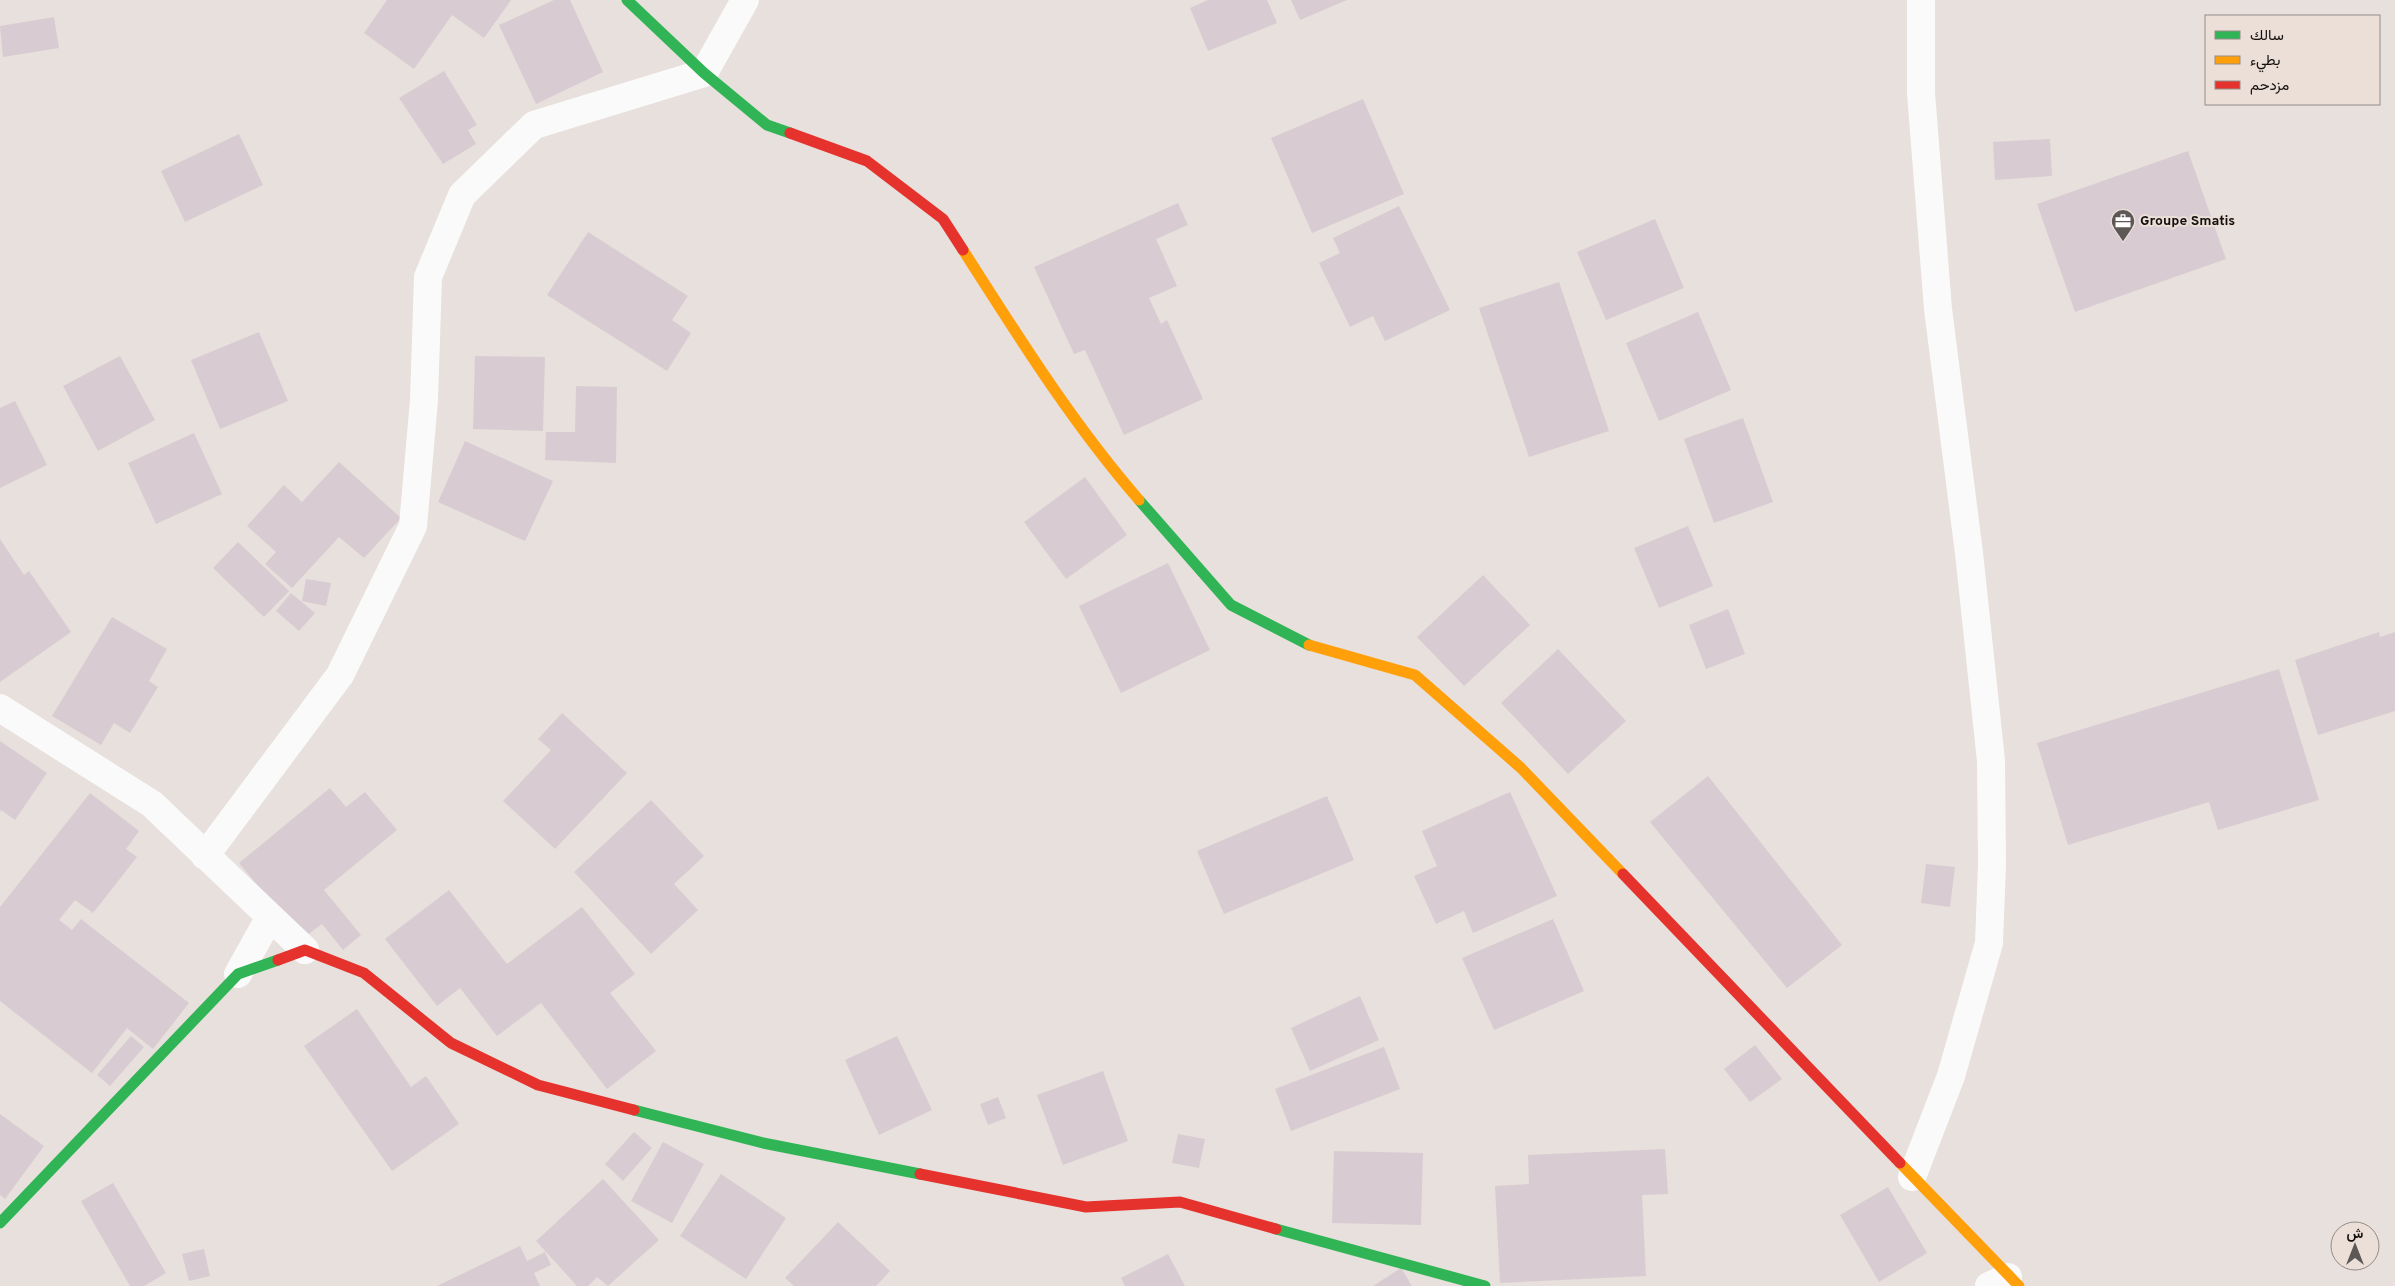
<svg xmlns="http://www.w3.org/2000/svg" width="2395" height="1286" font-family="Overpass,Vazirmatn,sans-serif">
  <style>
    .building { fill: #d8ccd2 }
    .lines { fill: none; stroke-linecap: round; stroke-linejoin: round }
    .street { stroke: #fbfafa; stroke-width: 28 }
    .fast { stroke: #30b455; stroke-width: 11 }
    .slow { stroke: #ff9f0a; stroke-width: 11 }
    .jam { stroke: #e5322d; stroke-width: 11 }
    .labels { text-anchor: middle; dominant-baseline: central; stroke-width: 4; stroke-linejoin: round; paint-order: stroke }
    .poi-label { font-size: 14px; font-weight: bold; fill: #130f0d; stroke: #ebdfd8; text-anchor: start }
  </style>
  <rect width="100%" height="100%" fill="#e7e0dc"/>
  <path class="building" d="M387,0H511L484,38L452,15L414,69L364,33Z
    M554,0H570L603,72L536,104L499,25Z
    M1208,0H1267L1277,23L1208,51L1190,8Z
    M1291,0H1347L1300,20Z
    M54,17L59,48L3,57L0,26Z
    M444,71L477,125L468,130L476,144L443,164L399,98Z
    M1363,99L1404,194L1312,233L1271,138Z
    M239,134L263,185L185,222L161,171Z
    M2050,139L2052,176L1995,180L1993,142Z
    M2188,151L2226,259L2075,312L2037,204Z
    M1178,203L1188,225L1156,239L1177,286L1149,298L1161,324L1167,320L1203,399L1124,435L1085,350L1074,354L1034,267Z
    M1399,206L1450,310L1385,341L1373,316L1350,327L1319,263L1340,253L1333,238Z
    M1655,219L1684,288L1606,320L1577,252Z
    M588,232L688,296L672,320L691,333L667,371L547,295Z
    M1559,282L1609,431L1529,457L1479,308Z
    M1698,312L1731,390L1659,421L1626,343Z
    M259,332L288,401L220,429L191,360Z
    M120,356L155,420L98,451L63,386Z
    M475,356L545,357L543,431L473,429Z
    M576,386L617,387L616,463L545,460L546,432H575Z
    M15,401L47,465L0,488V408Z
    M1743,418L1773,502L1714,523L1684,439Z
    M194,433L222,494L156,524L128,463Z
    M465,441L553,481L525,541L438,502Z
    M339,462L401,518L364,558L339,537L292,588L265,564L276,552L247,526L284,485L302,502Z
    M1085,477L1127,535L1066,579L1024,522Z
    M1688,526L1713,586L1659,608L1634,548Z
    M0,539L24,575L29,571L71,632L0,682Z
    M238,542L289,591L264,617L213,568Z
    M1168,563L1210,650L1121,693L1079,606Z
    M1483,575L1530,625L1464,686L1417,637Z
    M306,579L331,583L326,606L302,601Z
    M291,593L315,613L299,631L276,611Z
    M1728,609L1745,654L1706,669L1689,625Z
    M112,617L167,649L149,681L158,687L130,733L114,723L101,745L52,716Z
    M2379,632L2380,637L2395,632V711L2318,735L2295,660Z
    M1558,649L1626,721L1568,774L1501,703Z
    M2279,669L2319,800L2218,830L2209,802L2068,845L2037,743Z
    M562,713L627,773L555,849L503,801L551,750L538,739Z
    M0,741L47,773L15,820L1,810L0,812Z
    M1708,776L1842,945L1787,988L1650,822Z
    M330,788L346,807L365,792L397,830L324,890L361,935L343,950L322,924L302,939L239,863Z
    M1510,792L1557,896L1473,933L1464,911L1436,924L1414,876L1437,866L1422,831Z
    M90,793L139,831L126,849L137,857L93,913L75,900L59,920L72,930L81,919L189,1003L153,1049L127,1028L92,1073L0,1001V907Z
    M1327,796L1354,860L1224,914L1197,851Z
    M651,800L704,856L674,884L698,910L651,954L574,872Z
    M1926,864L1955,867L1950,907L1921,903Z
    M449,890L507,964L582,907L635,974L610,993L656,1051L607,1089L541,1003L497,1036L460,988L437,1006L385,939Z
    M1553,919L1584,991L1494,1030L1462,958Z
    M1360,996L1379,1040L1310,1071L1291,1028Z
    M357,1009L411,1087L426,1076L459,1124L392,1171L304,1046Z
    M131,1036L144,1047L110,1086L97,1075Z
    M897,1036L932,1110L879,1135L845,1060Z
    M1755,1045L1782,1079L1750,1102L1724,1069Z
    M1384,1047L1400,1089L1291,1131L1275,1089Z
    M1103,1071L1128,1141L1063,1165L1037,1095Z
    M998,1097L1006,1118L988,1125L980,1104Z
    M0,1114L44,1146L5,1199L0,1195Z
    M634,1132L652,1148L623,1181L605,1164Z
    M1178,1134L1205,1139L1199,1168L1172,1163Z
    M663,1142L704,1164L672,1223L631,1201Z
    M1665,1149L1668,1194L1642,1195L1646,1276L1500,1283L1495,1186L1529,1184L1528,1155Z
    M1334,1151L1423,1153L1421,1225L1332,1223Z
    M721,1174L786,1218L746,1279L680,1236Z
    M603,1179L659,1240L608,1286L597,1277L588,1286H577L536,1241Z
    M113,1183L166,1273L144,1286H130L81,1201Z
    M1888,1187L1927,1253L1879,1282L1840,1215Z
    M838,1222L890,1271L876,1286H794L785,1278Z
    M520,1246L527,1261L545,1252L551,1265L534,1273L540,1286H437Z
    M204,1249L210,1276L189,1281L182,1254Z
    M1168,1254L1185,1286H1125L1121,1278Z
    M1401,1268L1412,1286H1373Z"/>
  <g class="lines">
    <path class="street" d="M0,708L152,804L305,950
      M205,856L340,675L413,526L424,400L428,277L462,195L534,125L704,73L745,0
      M238,974L270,917
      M1912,1177L1951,1076L1989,943L1992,864L1991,761L1969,553L1938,309L1921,93V0
      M1989,1286L2008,1277"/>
    <path class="fast" d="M627,0L704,73L767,125L790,133
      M1139,500L1231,605L1309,645
      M634,1110L763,1143L920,1174
      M0,1223L238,974L278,960
      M1276,1229L1485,1286"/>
    <path class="slow" d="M963,250C1018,336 1072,423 1139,500
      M1309,645L1415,675L1521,768L1623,874
      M1900,1163L2019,1286"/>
    <path class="jam" d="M790,133L867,161L943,219L963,250
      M1623,874L1900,1163
      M278,960L305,950L364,973L451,1043L538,1085L634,1110
      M920,1174L1086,1207L1180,1202L1276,1229"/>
  </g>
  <defs>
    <g id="office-pin" transform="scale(1.25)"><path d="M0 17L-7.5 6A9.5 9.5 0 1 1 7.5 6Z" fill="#5d5855" stroke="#ebdfd8"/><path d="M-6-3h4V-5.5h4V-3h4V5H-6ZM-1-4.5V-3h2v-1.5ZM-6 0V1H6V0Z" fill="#fff"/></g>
  </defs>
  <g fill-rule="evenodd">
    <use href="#office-pin" x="2123" y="221"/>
  </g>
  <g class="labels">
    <g class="poi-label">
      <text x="2140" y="221">Groupe Smatis</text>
    </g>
  </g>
  <rect x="2205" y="15" width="175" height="90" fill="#ebdfd8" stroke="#958c87"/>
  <rect x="2215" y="31" width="25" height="8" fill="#30b455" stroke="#958c87"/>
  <text x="2250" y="40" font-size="15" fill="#130f0d">سالك</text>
  <rect x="2215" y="56" width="25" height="8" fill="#ff9f0a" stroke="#958c87"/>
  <text x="2250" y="65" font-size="15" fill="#130f0d">بطيء</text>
  <rect x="2215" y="81" width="25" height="8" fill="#e5322d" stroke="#958c87"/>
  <text x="2250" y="90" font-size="15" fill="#130f0d">مزدحم</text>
  <g transform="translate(2355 1246)"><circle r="24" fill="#ebdfd8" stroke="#958c87"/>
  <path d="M0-4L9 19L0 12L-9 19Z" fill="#5d5855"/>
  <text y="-8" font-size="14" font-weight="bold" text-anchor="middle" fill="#130f0d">ش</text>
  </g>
</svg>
